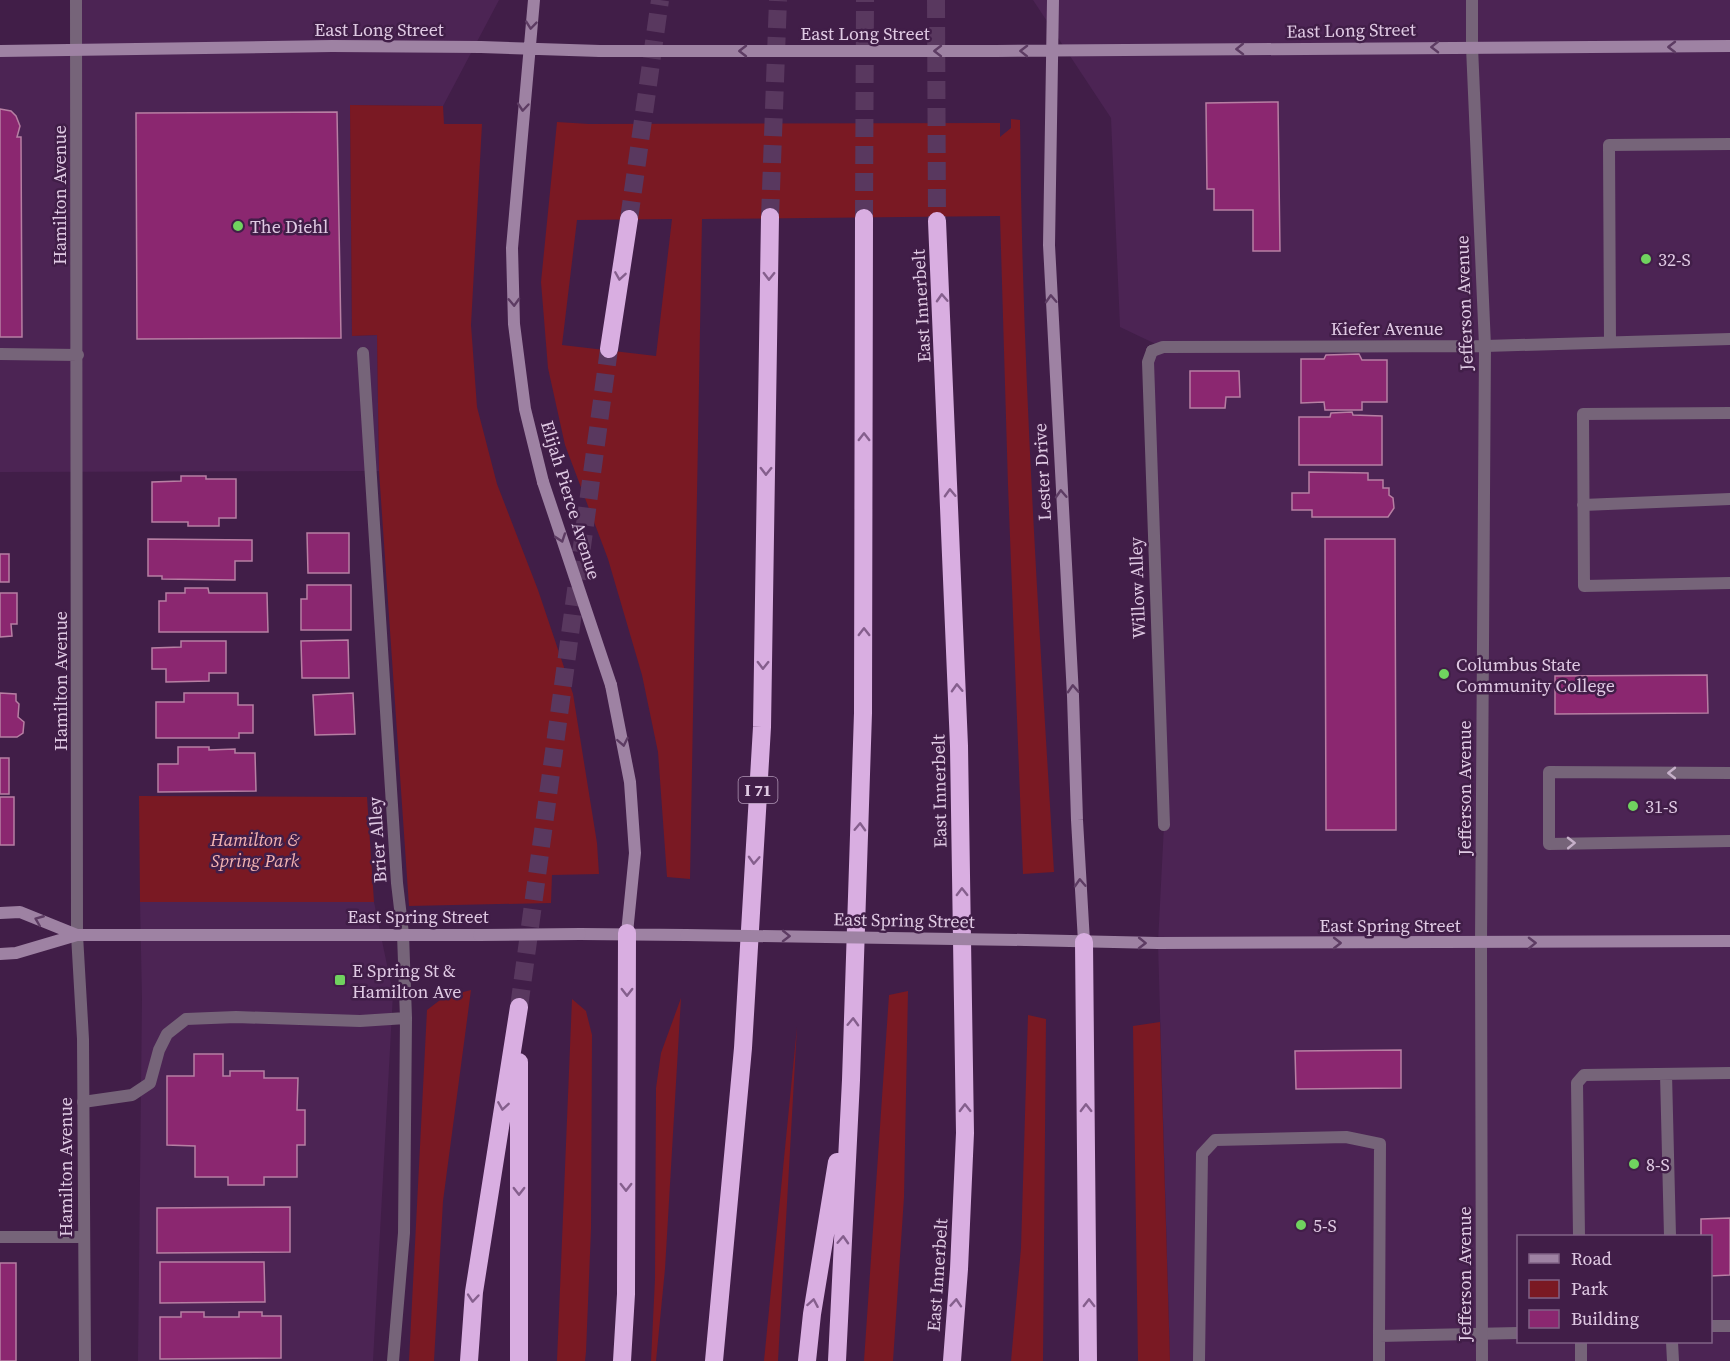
<svg xmlns="http://www.w3.org/2000/svg" width="1730" height="1361" font-family="'Source Serif 4',serif">
  <style>
    .built { fill: #4c2454; fill-rule: evenodd }
    .green { fill: #7a1923; fill-rule: evenodd }
    .building { fill: #8b2770; stroke: #b77fa3; stroke-width: 1.5 }
    .lines { fill: none; stroke-linecap: round; stroke-linejoin: round }
    .highway-tunnel { stroke: #59385f; stroke-width: 18; stroke-dasharray: 18 9; stroke-linecap: butt }
    .lane { stroke: #766479; stroke-width: 12 }
    .street { stroke: #766479; stroke-width: 12 }
    .secondary { stroke: #9e82a3; stroke-width: 12 }
    .highway { stroke: #d9aee1; stroke-width: 18 }
    .secondary-bridge { stroke: #9e82a3; stroke-width: 12 }
    .oneway { stroke: #5d3c63 }
    .oneway2 { stroke: #855f8d }
    .oneway3 { stroke: #c6b0c9 }
    .poi-dot { fill: #70d35f; stroke: #411e48; stroke-width: 2 }
    .labels { text-anchor: middle; dominant-baseline: central; stroke-width: 5; stroke-linejoin: round; paint-order: stroke }
    .shield { fill: #411e48; stroke: #b096b5; stroke-width: 1.5 }
    .shield-label { font-size: 16px; font-weight: bold; fill: #e0cae4 }
    .street-label { font-size: 18px; fill: #e0cae4; stroke: #411e48 }
    .poi-label { font-size: 18px; fill: #e0cae4; stroke: #411e48; text-anchor: start }
    .park-label { font-size: 18px; font-style: italic; fill: #f4b4b2; stroke: #411e48 }
  </style>
  <rect width="100%" height="100%" fill="#411e48"/>
  <path class="built" d="M77,0H499L443,106L350,105L352,336L377,335L379,471L0,472V49L78,50Z
    M1033,0H1730V1361H1170L1158,943L1164,825L1148,362L1162,347L1120,327L1111,118ZM1518,1236H1710V1342H1518Z
    M140,902H374L393,994L373,1361H138L142,999Z"/>
  <path class="green" d="M350,105L443,106L444,124H482L471,325L477,407L497,484L538,590L573,694L597,843L599,874L552,875L551,903L409,906L379,471L377,335L352,336Z
    M1011,119L1020,120C1022,371 1039,621 1054,872L1023,874L1008,485L1000,216L702,219L690,879L667,877L658,752L642,675L608,559L565,445L548,368L541,282L557,122L589,124L1000,123V137L1011,128ZM672,219L656,356L562,345L577,220Z
    M139,796L367,797L374,902H140Z
    M471,990L443,1201L434,1361H409L427,1010L444,997Z
    M908,991L904,1197L893,1361H864L889,995Z
    M681,998L665,1269L656,1361H651L655,1279L656,1088L661,1053Z
    M572,999L586,1011L592,1035L591,1229L586,1352L585,1361H557Z
    M1028,1015L1046,1019L1043,1361H1011L1021,1248Z
    M1160,1022L1170,1361H1138L1133,1026Z
    M797,1027L778,1361H764Z"/>
  <path class="building" d="M1278,102L1280,251H1253V210H1214V189H1207L1206,103Z
    M0,109L11,111L16,116L20,126L17,137H21L22,337H0Z
    M337,112L341,338L137,339L136,113Z
    M1359,354L1362,360H1387V402H1362V410H1325L1324,402L1301,403V359H1324L1326,355Z
    M1190,371H1239L1240,397H1226L1225,408H1190Z
    M1352,412L1353,415L1382,416V465H1299V417H1330L1331,413Z
    M1309,472L1368,473V480H1383V488H1389V495L1393,498L1394,508L1388,517H1312V510H1292V493H1309Z
    M181,476H206V479H236V518H219V526H188V522H152V482L181,481Z
    M307,533H349V573H308Z
    M148,539L252,540V561H235V580L162,579V576H148Z
    M1325,539H1395L1396,830H1326Z
    M0,554H9V582H0Z
    M307,585H351V630H301V599H307Z
    M185,588H208L209,593H267L268,632H159V601H166V593H185Z
    M0,593H17V624H11L12,636L0,637Z
    M348,640L349,678H302L301,641Z
    M181,641H226V673H209V681L166,682V669H152V648L181,647Z
    M1707,675L1708,713L1555,714V676Z
    M0,693L16,694V701L19,704L18,717L24,722L23,733L17,737H0Z
    M184,693H238V705H253V733H239V738H156V702H184Z
    M353,693L355,734L315,735L313,695Z
    M178,747H209V750L235,749V753H255L256,791L158,792V764H178Z
    M0,758H9V794H0Z
    M0,797H14V845H0Z
    M1401,1050V1088L1296,1089L1295,1051Z
    M194,1054H223V1076H230V1071H264V1078H298L297,1110H305V1145H297V1177H264V1185H228V1177H195V1146L167,1145V1076H194Z
    M290,1207V1252L157,1253V1208Z
    M1730,1218V1275L1710,1276V1236H1701V1219Z
    M160,1262H264L265,1302L160,1303Z
    M0,1263H16V1361H0Z
    M181,1312H204V1317H239V1312H262V1316H281V1358L160,1359V1317H181Z"/>
  <g class="lines">
    <path class="highway-tunnel" d="M936,0L937,221
      M770,217L778,0
      M864,218L865,0
      M629,219L660,0
      M519,1007L609,349"/>
    <path class="lane" d="M1610,342L1609,145L1730,144
      M1485,346L1730,339
      M1152,351L1148,362L1164,825
      M363,353L397,883L403,934L406,1018L404,1233L393,1361
      M1730,413L1583,414L1584,586L1730,583
      M1583,505L1730,499
      M1730,773L1549,772V844L1730,841
      M1666,1074L1670,1236
      M83,1102L132,1095L150,1083L159,1050L167,1034L186,1019L236,1017L360,1021L406,1018
      M1579,1236L1577,1083L1584,1075L1730,1073
      M0,1237H84
      M1710,1326H1730
      M1379,1336V1361
      M1581,1342V1361
      M1672,1342L1673,1361
      M1199,1361L1202,1154L1215,1140L1346,1137L1380,1144L1379,1336L1518,1333"/>
    <path class="street" d="M76,0L77,935L83,1039L85,1361
      M1472,0V47L1485,346L1481,943L1482,1361
      M1152,351L1163,347L1485,346
      M0,354L78,355"/>
    <path class="secondary" d="M534,0L512,248L514,324L525,409L543,482
      M1053,0L1049,245L1073,696L1077,820L1084,942
      M0,51L332,46L481,47L600,51
      M996,51L1730,46
      M611,685L630,782L635,853L627,933
      M0,913L20,912L77,935
      M580,934L686,935
      M1026,940L1158,943L1730,941
      M0,954L16,953L77,935H479"/>
    <path class="highway" d="M937,221L959,746L965,1133L959,1269L952,1361
      M609,349L629,219
      M1084,942L1088,1361
      M469,1361L474,1292L519,1007
      M519,1361V1062
      M622,1361L626,1294L627,933
      M714,1361L743,1048L762,727L770,217
      M807,1361L812,1314L837,1162
      M837,1361L851,1080L863,713L864,218"/>
    <path class="secondary-bridge" d="M600,51H996
      M543,482L611,685
      M479,935L580,934
      M686,935L1026,940"/>
  </g>
  <defs><path id="oneway-chevron" d="M-2-3.5L2.5 0L-2 3.5" fill="none" stroke-width="1.6" stroke-linecap="round" stroke-linejoin="round" transform="scale(1.5)"/></defs>
  <g class="oneway">
    <use href="#oneway-chevron" transform="translate(531 25) rotate(96)"/>
    <use href="#oneway-chevron" transform="translate(1435 47) rotate(179)"/>
    <use href="#oneway-chevron" transform="translate(1672 47) rotate(180)"/>
    <use href="#oneway-chevron" transform="translate(1240 49) rotate(179)"/>
    <use href="#oneway-chevron" transform="translate(743 51) rotate(180)"/>
    <use href="#oneway-chevron" transform="translate(938 51) rotate(180)"/>
    <use href="#oneway-chevron" transform="translate(1024 51) rotate(-179)"/>
    <use href="#oneway-chevron" transform="translate(523 107) rotate(95)"/>
    <use href="#oneway-chevron" transform="translate(1051 299) rotate(-93)"/>
    <use href="#oneway-chevron" transform="translate(514 302) rotate(88)"/>
    <use href="#oneway-chevron" transform="translate(1061 494) rotate(-93)"/>
    <use href="#oneway-chevron" transform="translate(561 538) rotate(71)"/>
    <use href="#oneway-chevron" transform="translate(1073 689) rotate(-93)"/>
    <use href="#oneway-chevron" transform="translate(623 742) rotate(79)"/>
    <use href="#oneway-chevron" transform="translate(1080 883) rotate(-93)"/>
    <use href="#oneway-chevron" transform="translate(39 920) rotate(-158)"/>
    <use href="#oneway-chevron" transform="translate(786 936) rotate(1)"/>
    <use href="#oneway-chevron" transform="translate(1142 943) rotate(1)"/>
    <use href="#oneway-chevron" transform="translate(1337 943)"/>
    <use href="#oneway-chevron" transform="translate(1532 943) rotate(-1)"/>
  </g>
  <g class="oneway2">
    <use href="#oneway-chevron" transform="translate(620 276) rotate(99)"/>
    <use href="#oneway-chevron" transform="translate(769 276) rotate(91)"/>
    <use href="#oneway-chevron" transform="translate(942 298) rotate(-93)"/>
    <use href="#oneway-chevron" transform="translate(864 437) rotate(-90)"/>
    <use href="#oneway-chevron" transform="translate(766 471) rotate(91)"/>
    <use href="#oneway-chevron" transform="translate(950 493) rotate(-92)"/>
    <use href="#oneway-chevron" transform="translate(864 632) rotate(-90)"/>
    <use href="#oneway-chevron" transform="translate(763 665) rotate(91)"/>
    <use href="#oneway-chevron" transform="translate(957 688) rotate(-92)"/>
    <use href="#oneway-chevron" transform="translate(860 827) rotate(-88)"/>
    <use href="#oneway-chevron" transform="translate(754 860) rotate(93)"/>
    <use href="#oneway-chevron" transform="translate(962 892) rotate(-91)"/>
    <use href="#oneway-chevron" transform="translate(627 992) rotate(90)"/>
    <use href="#oneway-chevron" transform="translate(853 1022) rotate(-88)"/>
    <use href="#oneway-chevron" transform="translate(503 1106) rotate(99)"/>
    <use href="#oneway-chevron" transform="translate(965 1108) rotate(-91)"/>
    <use href="#oneway-chevron" transform="translate(1086 1108) rotate(-91)"/>
    <use href="#oneway-chevron" transform="translate(626 1187) rotate(90)"/>
    <use href="#oneway-chevron" transform="translate(519 1191) rotate(90)"/>
    <use href="#oneway-chevron" transform="translate(843 1240) rotate(-87)"/>
    <use href="#oneway-chevron" transform="translate(473 1298) rotate(95)"/>
    <use href="#oneway-chevron" transform="translate(813 1303) rotate(-80)"/>
    <use href="#oneway-chevron" transform="translate(956 1303) rotate(-86)"/>
    <use href="#oneway-chevron" transform="translate(1089 1303) rotate(-90)"/>
  </g>
  <g class="oneway3">
    <use href="#oneway-chevron" transform="translate(1672 773) rotate(-180)"/>
    <use href="#oneway-chevron" transform="translate(1571 843) rotate(-1)"/>
  </g>
  <g class="poi-dot">
    <circle cx="238" cy="226" r="6"/>
    <circle cx="1646" cy="259" r="6"/>
    <circle cx="1444" cy="674" r="6"/>
    <circle cx="1633" cy="806" r="6"/>
    <rect x="334" y="974" width="12" height="12" rx="3"/>
    <circle cx="1634" cy="1164" r="6"/>
    <circle cx="1301" cy="1225" r="6"/>
  </g>
  <g class="labels">
    <rect class="shield" x="738.5" y="777" width="39" height="26" rx="4.5"/>
    <g class="shield-label">
      <text x="758" y="790">I 71</text>
    </g>
    <g class="street-label">
      <text x="379" y="29">East Long Street</text>
      <text transform="translate(1351 30) rotate(-1)">East Long Street</text>
      <text x="865" y="33">East Long Street</text>
      <text transform="translate(59 195) rotate(-90)">Hamilton Avenue</text>
      <text transform="translate(1464 303) rotate(-92)">Jefferson Avenue</text>
      <text transform="translate(921 306) rotate(-93)">East Innerbelt</text>
      <text x="1387" y="328">Kiefer Avenue</text>
      <text transform="translate(1042 472) rotate(-93)">Lester Drive</text>
      <text transform="translate(571 500) rotate(73)">Elijah Pierce Avenue</text>
      <text transform="translate(1137 588) rotate(-92)">Willow Alley</text>
      <text transform="translate(60 681) rotate(-90)">Hamilton Avenue</text>
      <text transform="translate(1464 788) rotate(-90)">Jefferson Avenue</text>
      <text transform="translate(939 791) rotate(-91)">East Innerbelt</text>
      <text transform="translate(377 840) rotate(-94)">Brier Alley</text>
      <text x="418" y="916">East Spring Street</text>
      <text transform="translate(904 920) rotate(1)">East Spring Street</text>
      <text x="1390" y="925">East Spring Street</text>
      <text transform="translate(65 1167) rotate(-90)">Hamilton Avenue</text>
      <text transform="translate(1464 1274) rotate(-90)">Jefferson Avenue</text>
      <text transform="translate(937 1275) rotate(-86)">East Innerbelt</text>
    </g>
    <g class="poi-label">
      <text x="250" y="226">The Diehl</text>
      <text x="1658" y="259">32-S</text>
      <text x="1456" y="664">Columbus State<tspan x="1456" dy="21">Community College</tspan></text>
      <text x="1645" y="806">31-S</text>
      <text x="352" y="970">E Spring St &amp;<tspan x="352" dy="21">Hamilton Ave</tspan></text>
      <text x="1646" y="1164">8-S</text>
      <text x="1313" y="1225">5-S</text>
    </g>
    <g class="park-label">
      <text x="255" y="839">Hamilton &amp;<tspan x="255" dy="21">Spring Park</tspan></text>
    </g>
  </g>
  <rect x="1517" y="1235" width="195" height="108" fill="#411e48" stroke="#816386" stroke-width="1.5"/>
  <rect x="1529" y="1254" width="30" height="9" fill="#9e82a3" stroke="#816386" stroke-width="1.5"/>
  <text x="1571" y="1265" font-size="18" fill="#e0cae4">Road</text>
  <rect x="1529" y="1280" width="30" height="18" fill="#7a1923" stroke="#816386" stroke-width="1.5"/>
  <text x="1571" y="1295" font-size="18" fill="#e0cae4">Park</text>
  <rect x="1529" y="1310" width="30" height="18" fill="#8b2770" stroke="#816386" stroke-width="1.5"/>
  <text x="1571" y="1325" font-size="18" fill="#e0cae4">Building</text>
</svg>
